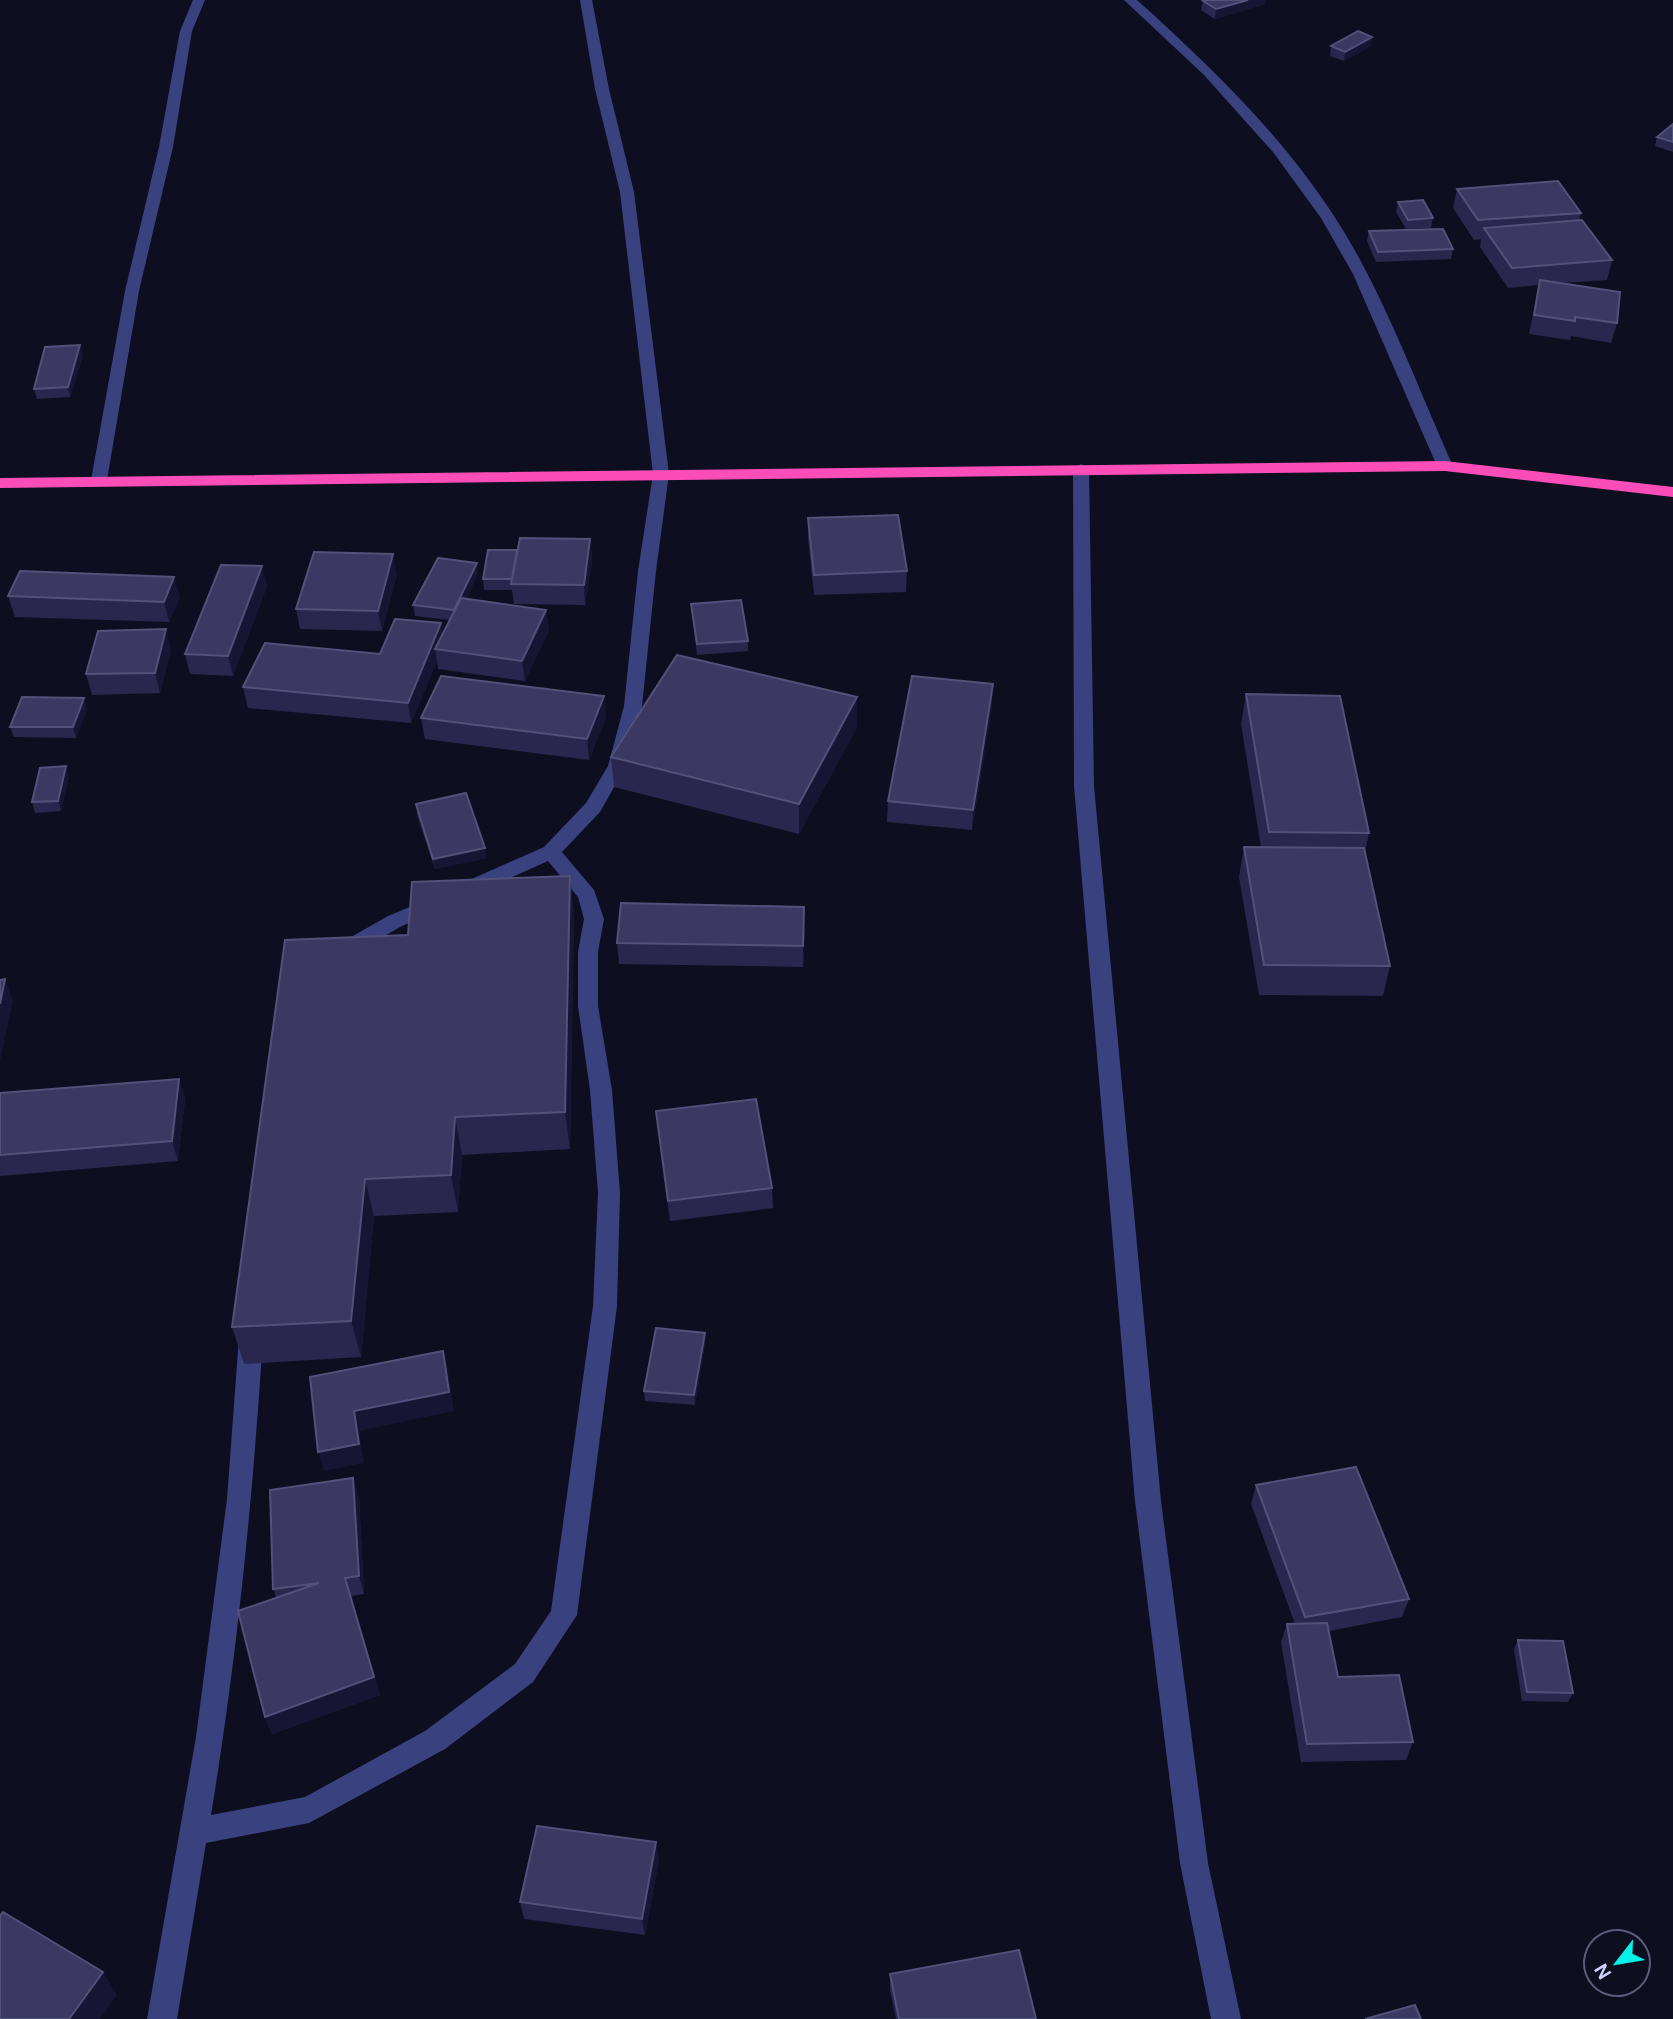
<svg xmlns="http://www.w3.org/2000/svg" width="1673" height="2019" font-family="'DM Sans',sans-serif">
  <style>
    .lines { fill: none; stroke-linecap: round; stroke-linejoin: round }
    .minor { fill: #3a417f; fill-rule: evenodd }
    .highway { fill: #fa4db8; fill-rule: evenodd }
    .wall { fill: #29274e }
    .shaded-wall { fill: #171534 }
    .building { fill: #3b3961; stroke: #52517a; stroke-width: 2 }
  </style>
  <rect width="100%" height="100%" fill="#0e0e21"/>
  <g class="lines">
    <path class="minor" d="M193,0H205L192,31L173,147L139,291L107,480L99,485L91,480L125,291L159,147L180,31Z
      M580,0H592L609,89L634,192L669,474L656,571L642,706L626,766L600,812L562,852L594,890L604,919L598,952V1006L612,1090L620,1193L617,1306L577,1615L533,1682L445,1749L309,1823L206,1843L177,2019H147L196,1737L227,1499L239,1337L243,1330L251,1327L259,1330L263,1337C253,1497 237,1657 211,1815L305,1797L425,1731L515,1664L551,1611L593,1306L598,1193L590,1090L578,1006V952L584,919L578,897L548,861L470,896H456L453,891L456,886L544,847L586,803L608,766L624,706L638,571L653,474L620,192L595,89Z
      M1124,0H1137C1210,66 1280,133 1334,216C1382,289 1417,386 1453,466L1451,469L1445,471L1437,466L1353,274L1321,218L1273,152L1204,75Z
      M1081,464L1089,469L1094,786L1161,1501L1208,1863L1241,2019H1211L1180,1863L1135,1501L1074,786L1073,469Z
      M434,897L441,899L444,904L441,909L402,926L351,955L344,957L337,955L334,950L337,945L388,916Z"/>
    <path class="highway" d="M1445,461L1673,487V497L1445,471L0,488V478Z"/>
  </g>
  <path class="wall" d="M1207,0H1266L1265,4L1215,19L1201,10L1203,1Z
    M1331,46H1371L1344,61L1330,56Z
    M1673,124V152L1655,146L1657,137Z
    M1457,189L1581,213L1579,220L1612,260L1607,280L1561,283L1617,323L1611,343L1571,336L1570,340L1529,334L1539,285L1508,288L1480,247L1481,239L1474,240L1453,208Z
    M1398,202L1433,218L1431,228L1406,229L1396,212Z
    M1369,231L1453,249L1451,259L1376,262L1367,241Z
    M83,355L70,397L37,399L34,389Z
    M808,518L907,571L906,592L814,595L808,539Z
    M590,539L592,560L585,605L514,604L512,590H484L483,579L517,550Z
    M397,574L382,631L300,629L296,609Z
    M478,574L466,599L546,610L549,630L525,681L438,669L437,661L411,723L248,708L243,687L380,654L443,635L450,620L415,616L413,605Z
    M267,586L233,676L190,674L185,654Z
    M8,596L180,597L169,622L15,617Z
    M691,604L748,641V651L697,655Z
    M171,650L160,693L92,695L86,674Z
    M1246,694L1369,833L1365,852L1390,966L1383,996L1259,995L1239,877L1244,847H1261L1241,724Z
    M857,697V727L799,834L614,787L611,757Z
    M992,705L972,830L887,822L888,801Z
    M87,709L76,738L14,737L10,727Z
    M606,717L589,760L425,739L421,718Z
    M69,777L61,811L35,813L32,802Z
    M416,804L485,848L486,858L435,869L417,815Z
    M570,876L574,914L570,1149L462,1155L458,1212L374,1216L361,1357L244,1364L232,1327L408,935Z
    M805,927L803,967L619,964L617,943Z
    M179,1079L185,1099L178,1161L0,1176V1093Z
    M656,1111L772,1188L773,1208L670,1221Z
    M705,1343L695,1405L645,1401L644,1391Z
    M1256,1485L1409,1599L1402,1617L1329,1631L1338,1677L1413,1742L1406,1760L1301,1762L1281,1642L1287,1624H1295L1251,1504Z
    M359,1497L364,1594L351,1596L380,1695L272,1734L265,1717L276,1597L273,1589Z
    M1518,1640L1573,1693L1568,1702L1522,1701L1514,1649Z
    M659,1859L645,1935L524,1919L520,1902Z
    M890,1974L1036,2019H896L890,1990Z"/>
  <path class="shaded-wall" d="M1248,0H1266L1265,4L1215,19L1216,9Z
    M1372,37L1371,46L1344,61L1345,52Z
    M80,345L83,355L70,397L68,387Z
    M590,539L592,560L585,605L584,585Z
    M393,554L397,574L382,631L378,611Z
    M477,563L478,574L456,621L454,610Z
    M262,566L267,586L233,676L228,656Z
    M174,577L180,597L169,622L164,602Z
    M546,610L549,630L525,681L522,661Z
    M441,623L444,644L435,649L437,661L411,723L408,703Z
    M166,629L171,650L160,693L155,673Z
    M993,684L992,705L972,830L973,810Z
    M604,696L606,717L589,760L587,739Z
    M857,697V727L799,834V804Z
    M84,698L87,709L76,738L73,727Z
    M66,766L69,777L61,811L58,801Z
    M485,848L486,858L435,869L433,859Z
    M570,876L574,914L570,1149L565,1112Z
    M804,907L805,927L803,967V946Z
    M5,979L13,1000L0,1061V1004Z
    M179,1079L185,1099L178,1161L172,1141Z
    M455,1117L462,1155L458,1212L451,1175Z
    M365,1179L374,1216L361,1357L351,1321Z
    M705,1333V1343L695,1405L694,1395Z
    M443,1351L448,1370L454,1411L359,1431L364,1463L324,1471L318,1452L354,1411Z
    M353,1478L359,1497L364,1594L359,1576Z
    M345,1578L380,1695L272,1734L265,1717Z
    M656,1842L659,1859L645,1935L642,1919Z
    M103,1972L117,1995L100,2019H69Z"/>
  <path class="building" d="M1207,0H1248L1216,9L1203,1Z
    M1358,31L1372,37L1345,52L1331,46Z
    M1673,124V142L1657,137Z
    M1558,181L1581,213L1478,220L1457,189Z
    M1423,200L1433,218L1408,220L1398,202Z
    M1582,220L1612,260L1512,268L1484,228Z
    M1443,229L1453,249L1378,252L1369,231Z
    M1540,280L1620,292L1617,323L1575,317V321L1534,315Z
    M80,345L68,387L34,389L45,347Z
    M898,515L907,571L814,575L808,518Z
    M520,538L590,539L584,585L511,584Z
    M488,550H517L512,579H483Z
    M314,552L393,554L378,611L296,609Z
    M438,558L477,563L454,610L413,605Z
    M221,565L262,566L228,656L185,654Z
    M20,571L174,577L164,602L8,596Z
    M461,598L546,610L522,661L435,649Z
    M741,600L748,641L697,644L691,604Z
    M395,619L441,623L408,703L243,687L265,643L380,654Z
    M166,629L155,673L86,674L98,631Z
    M677,655L857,697L799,804L611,757Z
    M441,676L604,696L587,739L421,718Z
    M912,676L993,684L973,810L888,801Z
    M1246,694L1340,696L1369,833L1269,832Z
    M22,697L84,698L73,727H10Z
    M66,766L58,801L32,802L40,768Z
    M466,793L485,848L433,859L416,804Z
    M1244,847L1364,848L1390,966L1264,965Z
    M570,876L565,1112L455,1117L451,1175L365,1179L351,1321L232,1327L285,940L408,935L412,882Z
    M621,903L804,907L803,946L617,943Z
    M5,979L0,1004V980Z
    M179,1079L172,1141L0,1155V1093Z
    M756,1099L772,1188L668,1201L656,1111Z
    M656,1328L705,1333L694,1395L644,1391Z
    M443,1351L449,1392L354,1411L359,1444L318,1452L310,1377Z
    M1356,1467L1409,1599L1305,1617L1256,1485Z
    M353,1478L359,1576L345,1578L374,1677L265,1717L238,1611L319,1583L273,1589L270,1490Z
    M1327,1623L1338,1677L1399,1675L1413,1742L1307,1744L1287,1624Z
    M1518,1640L1563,1641L1573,1693L1527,1692Z
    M537,1826L656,1842L642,1919L520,1902Z
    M3,1912L103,1972L69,2019H0V1916Z
    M1019,1950L1036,2019H899L890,1974Z
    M1415,2005L1421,2019H1365Z"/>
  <g transform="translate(1617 1963) rotate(239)"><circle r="33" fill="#0e0e21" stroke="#5b5c79" stroke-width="2"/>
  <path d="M0-5L12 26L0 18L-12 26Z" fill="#06f2e9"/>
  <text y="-10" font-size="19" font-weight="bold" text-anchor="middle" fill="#ced0fe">N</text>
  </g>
</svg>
